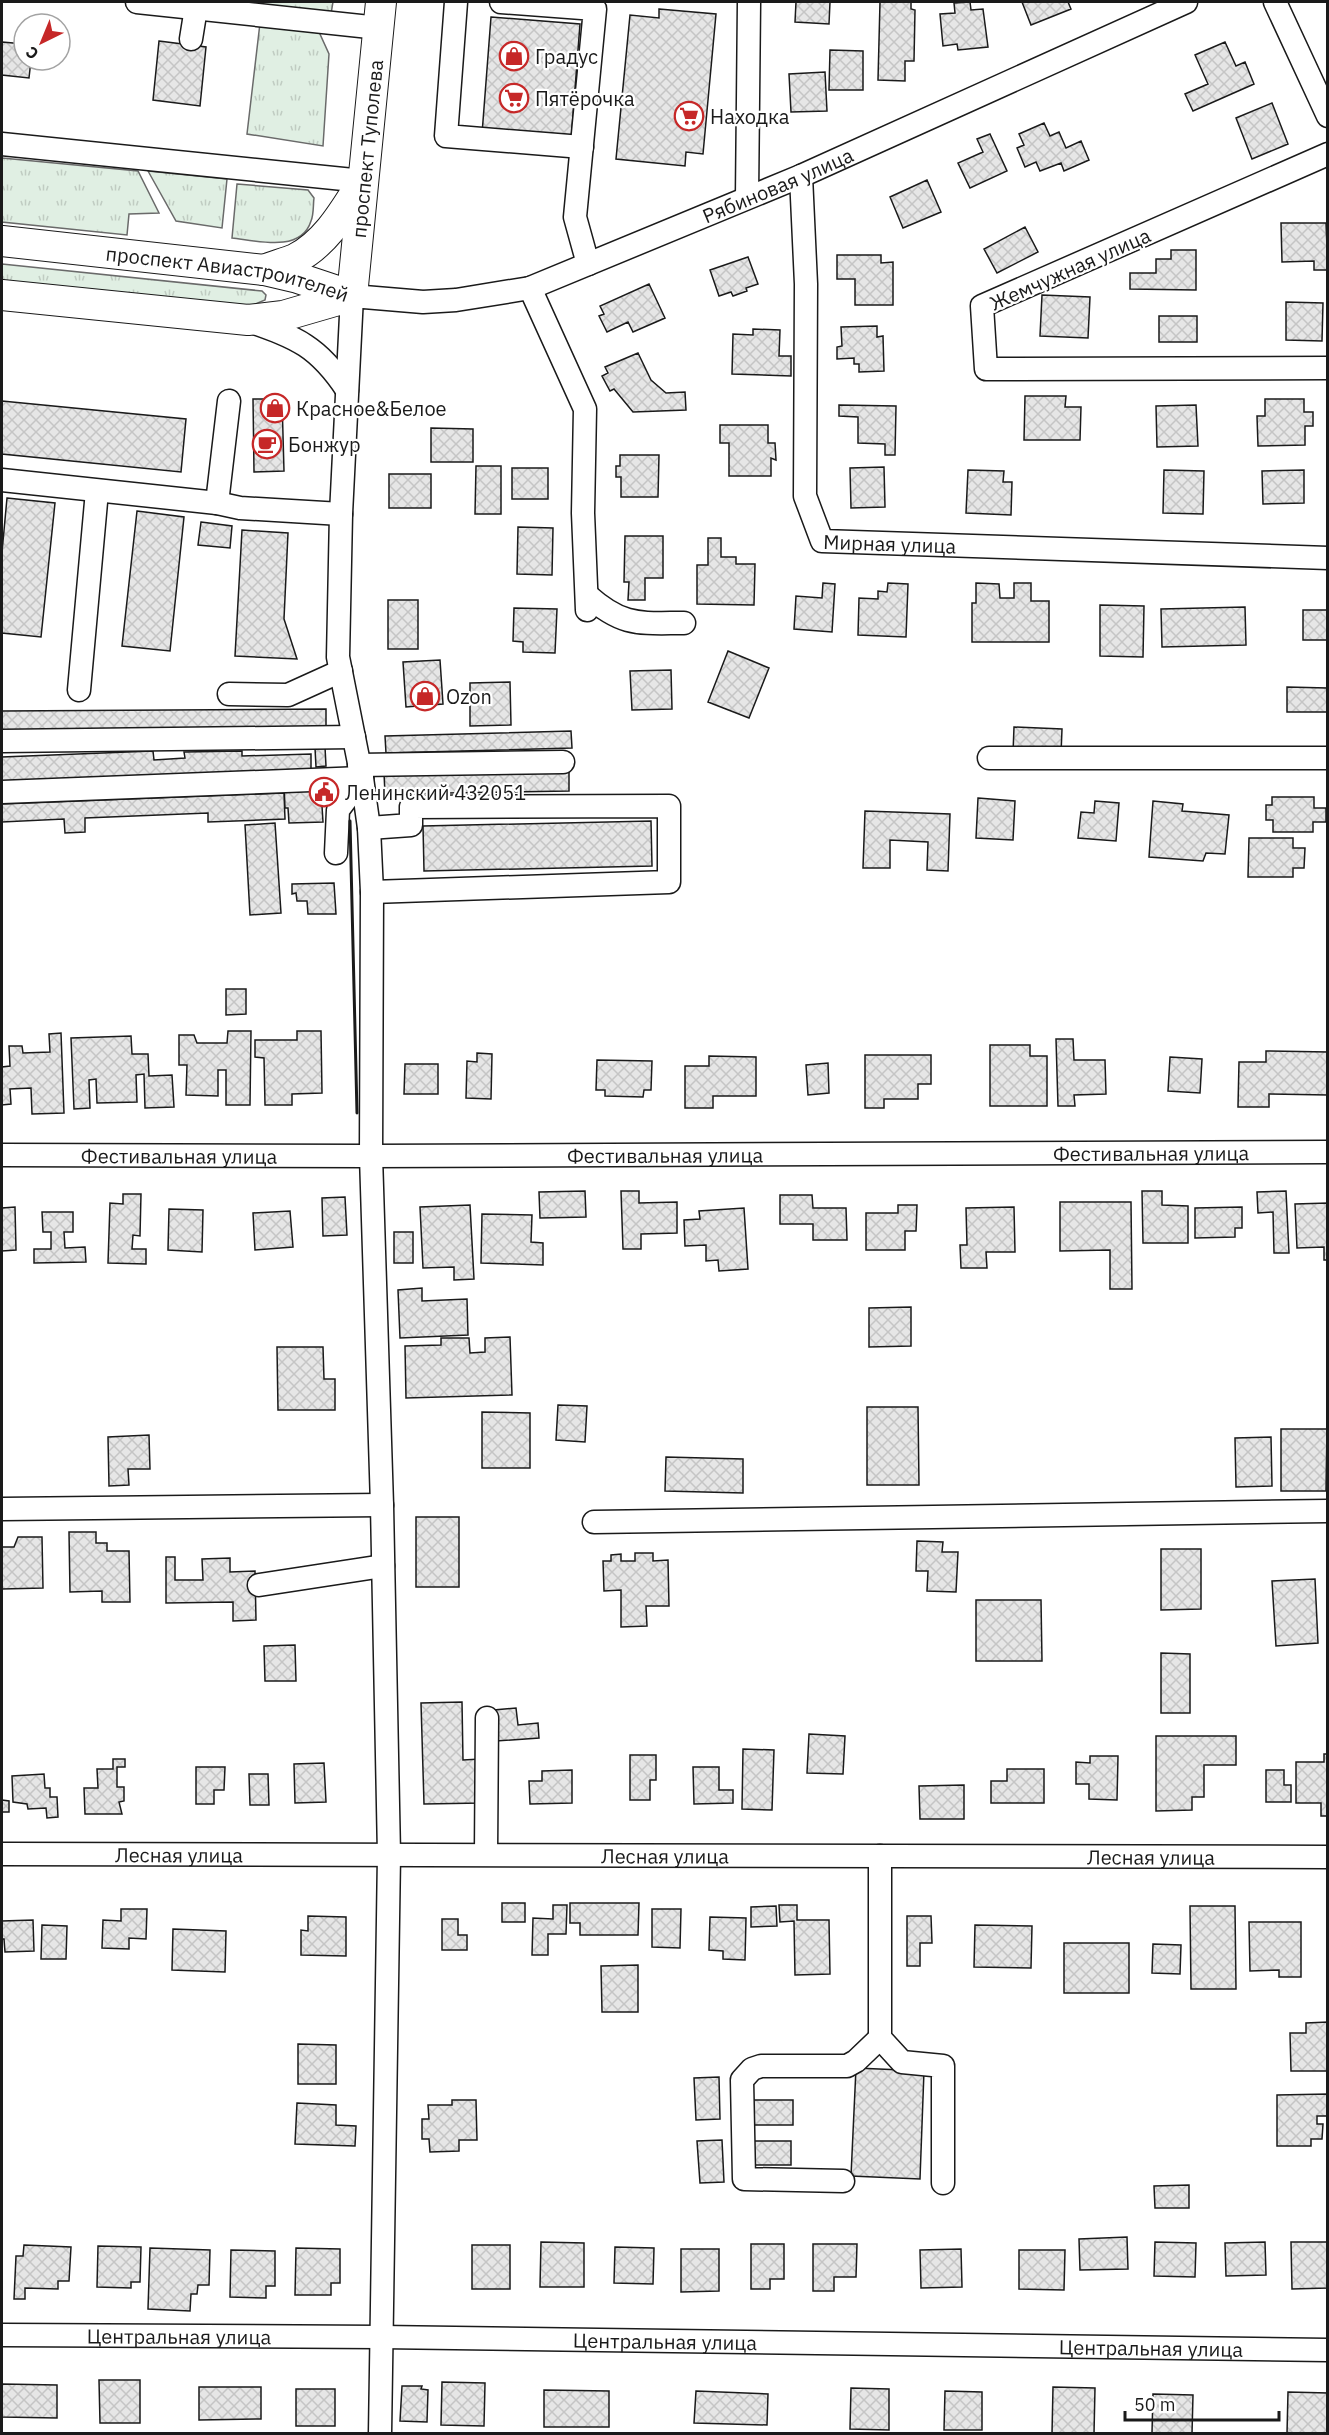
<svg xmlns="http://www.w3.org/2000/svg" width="1329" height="2435" font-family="'IBM Plex Sans',sans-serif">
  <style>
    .grass { fill: url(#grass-tufts); stroke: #6a6a6a; stroke-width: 1.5 }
    .building { fill: url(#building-cross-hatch); stroke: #1a1a1a; stroke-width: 1.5 }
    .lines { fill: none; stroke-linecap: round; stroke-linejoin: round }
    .minor-casing { stroke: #1a1a1a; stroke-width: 25 }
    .major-casing { stroke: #1a1a1a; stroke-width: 32 }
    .minor { stroke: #fff; stroke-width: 22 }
    .major { stroke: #fff; stroke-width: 30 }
    .wall { stroke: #1a1a1a; stroke-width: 3 }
    .labels { text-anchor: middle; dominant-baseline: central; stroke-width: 4.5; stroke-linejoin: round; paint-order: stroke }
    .poi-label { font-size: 20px; fill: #1a1a1a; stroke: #fff; text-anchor: start }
    .street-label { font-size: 20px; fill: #1a1a1a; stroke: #fff }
  </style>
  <defs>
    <pattern id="grass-tufts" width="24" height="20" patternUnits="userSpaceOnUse" patternTransform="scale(1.5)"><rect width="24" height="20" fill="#e0efe3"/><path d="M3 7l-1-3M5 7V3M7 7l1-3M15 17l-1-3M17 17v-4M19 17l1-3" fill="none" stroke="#c0ccc2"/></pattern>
    <pattern id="building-cross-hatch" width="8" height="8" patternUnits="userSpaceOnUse" patternTransform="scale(1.5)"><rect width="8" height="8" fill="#e6e6e6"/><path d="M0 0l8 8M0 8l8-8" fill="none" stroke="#c5c5c5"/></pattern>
  </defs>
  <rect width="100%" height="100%" fill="#fff"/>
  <path class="grass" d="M262,2H333L331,14L261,6Z
    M260,23L319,32L329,54L323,146L247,134Z
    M2,158L138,171L159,213L129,214L127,235L2,222Z
    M148,171L227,179L222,228L176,221Z
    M237,184L308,190L314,198C313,205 314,214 311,221C301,253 257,241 232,238Z
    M2,264L262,291L266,295L265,300L248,307L2,282Z"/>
  <path class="building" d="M796,2H830L829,24L795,22Z
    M880,2H911V9L915,10L914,61H905V81L878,80Z
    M970,2L971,10L983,9L988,47L958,50L957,44L943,46L940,14L955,13L954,3Z
    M1022,2H1068L1071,9L1031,25Z
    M659,9L716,14L703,154L686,152L685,166L616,159L630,15L659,18Z
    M491,17L580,24L571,141L482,134Z
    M159,41L206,47L200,106L153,100Z
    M2,42L24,44V60H31L29,78L2,75Z
    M1225,42L1236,66L1245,62L1254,84L1193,111L1185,94L1208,84L1195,55Z
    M830,50L863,51V90H829Z
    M825,72L827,111L791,112L789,74Z
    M1272,103L1288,144L1252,159L1236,118Z
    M1044,123L1050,136L1059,132L1066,148L1081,141L1089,160L1064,171L1061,163L1040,171L1036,162L1025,167L1017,148L1024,145L1019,134Z
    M990,134L1007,171L970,188L958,163L983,152L977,139Z
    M927,180L941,212L903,228L890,197Z
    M1281,223H1326L1328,270H1314V261L1282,262Z
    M1025,227L1038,252L997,273L984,249Z
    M1171,250H1196V290L1130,289V273H1156V259H1171Z
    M837,255H881V263L893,262V305H855V279H837Z
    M748,257L758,284L746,288L747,291L733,296L731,292L719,296L710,270Z
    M649,284L665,318L633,332L628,322L607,332L599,316L604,314L600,306Z
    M1042,295L1090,297L1088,338L1040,336Z
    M1286,302L1323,303L1322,341L1286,340Z
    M1159,316H1197V342H1159Z
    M877,326V337L883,336L884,371L859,372V364H854V358L837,359V347L842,346L841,327Z
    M753,329L780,330L779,356H791V376L732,374L733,334L753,335Z
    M638,353L651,380L666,393L685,392L686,410L633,412L614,389L610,391L602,376L608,373L605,367Z
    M1025,396H1066L1065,407H1081L1080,440H1024Z
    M253,399H282L284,471L254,472Z
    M1265,399H1304V412H1313V426H1305V445L1258,446L1257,416H1265Z
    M2,401L186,419L181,472L2,454Z
    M839,405L896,406L895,455H885V444L858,443V417L839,416Z
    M1196,405L1198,446L1157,447L1156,406Z
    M720,425H768V443H775L776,460L771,458V476H729V443H720Z
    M431,428L473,429V462H431Z
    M620,455H659L658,497H621V477H616V466H620Z
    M476,466H501V514H475Z
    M884,467L885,507L851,508L850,468Z
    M512,468H548V499H512Z
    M968,470L1004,471L1003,482H1012L1011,515L966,513Z
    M1164,470L1204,471L1203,514L1163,513Z
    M1304,470V503L1263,504L1262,471Z
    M389,474H431V508H389Z
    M7,498L55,503L41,637L2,633V552Z
    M137,511L184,517L170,651L122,646Z
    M201,522L232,526L230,548L198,545Z
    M518,527L553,528L552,575L517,574Z
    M242,530L288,533L284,619L297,659L235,656Z
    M625,536H663V578H645V600H628L629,582H624Z
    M708,538H721V557H736V564H755L754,605L697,604V565H708Z
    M823,583L835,584L832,632L794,629L796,596L822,598Z
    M888,583L908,584L906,637L858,635L859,598L878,599V591L887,592Z
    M976,583L999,584L1000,598H1014V583H1031V601H1049V642H972V603H976Z
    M388,600H418V649H388Z
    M1100,605L1144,606L1143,657L1100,656Z
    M1245,607L1246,645L1162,647L1161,609Z
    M514,608L557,609L555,653L523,652V642L513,641Z
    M1303,610H1328V640H1303Z
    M728,651L769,668L749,718L708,702Z
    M440,660L443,704L406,707L403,662Z
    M671,670L672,709L632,710L630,671Z
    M510,682L511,725L470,726V683Z
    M1287,687L1327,688L1328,712H1287Z
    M326,709V731L2,732V711Z
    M1014,727L1062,729L1061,754L1013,753Z
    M571,731L572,748L386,753L385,736Z
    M325,747L326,766L316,767L315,748Z
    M153,751L154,760L185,758L184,752L242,751V756L311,754V772L2,784V757Z
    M569,770V791L385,794L384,773Z
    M329,784V806H322L323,822L289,823L288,808H285L284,785Z
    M284,793L285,819L208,822V813L85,818V832L65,833L64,819L2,822V804Z
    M1272,797H1314V808H1326V822H1313V832H1273V820H1266V805H1272Z
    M978,798L1015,801L1013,840L976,838Z
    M1095,801L1119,803L1116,841L1078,838L1081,812L1094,813Z
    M1153,801L1183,804L1182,811L1229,815L1225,854L1206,853L1203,861L1149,857Z
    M865,811L950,814L948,871L927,870L928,842L890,840V868H863Z
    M651,821L652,866L424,871L423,826Z
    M275,823L281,913L250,915L245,825Z
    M1249,838H1293V848H1305L1304,868H1293V877H1248Z
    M334,883L336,914H308L307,901H297L296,893L292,894V884Z
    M226,989H246V1014L226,1015Z
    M228,1031H251L250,1105H226V1070H218V1096L186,1095L187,1065H179V1035H194L197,1043H227Z
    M297,1031H321L322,1093L292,1094V1105H265L264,1058L255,1057V1040H297Z
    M61,1033L64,1113L32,1114L31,1088L10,1089L11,1104L2,1105V1067L10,1066L9,1046H22L23,1053L50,1052L49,1034Z
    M131,1036L132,1054H148L149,1076L172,1075L174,1107L145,1108L144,1074L136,1075L137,1102L97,1103L96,1079L89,1080L90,1108L74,1109L71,1038Z
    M1056,1039H1073L1074,1060H1105L1106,1094L1074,1095L1075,1106H1058Z
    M990,1045H1030V1056H1047V1106H990Z
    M1266,1051L1328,1052V1095L1269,1094V1107H1238L1239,1062H1266Z
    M477,1053L492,1054L491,1099L466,1098L467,1061L477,1062Z
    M865,1055H931V1084H918V1099H884V1108H865Z
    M709,1056L756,1057V1096H713V1108H685V1066H709Z
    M1170,1057L1202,1059L1200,1093L1168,1091Z
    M597,1060L652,1061L651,1090H644L643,1097L605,1096V1090H596Z
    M828,1063L829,1093L808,1095L806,1065Z
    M405,1064H438V1094H404Z
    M585,1191L586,1217L540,1218L539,1192Z
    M621,1191H639V1203L677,1202V1233L641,1234V1249H623Z
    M1142,1191H1162V1205L1188,1206V1243H1143Z
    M1286,1191L1289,1253H1274L1273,1212L1258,1213L1257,1192Z
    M123,1194H141L140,1236L133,1235L132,1249H146V1264L108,1263L110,1203L123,1204Z
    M780,1195H812L813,1208H846L847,1240H813V1224H780Z
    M345,1197L347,1235L323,1236L322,1198Z
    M1060,1202H1131L1132,1289H1110V1250L1060,1251Z
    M1328,1203V1260H1324V1247L1297,1248L1295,1204Z
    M470,1205L474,1279L454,1280V1267L423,1268L420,1207Z
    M898,1205H917L916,1231H905V1250H866V1213H898Z
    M15,1207L16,1250L2,1251V1208Z
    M1014,1207L1015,1252H986L987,1268H961L960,1245H967L966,1208Z
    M1242,1207V1228H1235V1237L1195,1238V1208Z
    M744,1208L748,1269L719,1271L718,1260L706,1261V1245L685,1246L684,1220L700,1219L699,1211Z
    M169,1209L203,1210L202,1252L168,1250Z
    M290,1211L293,1247L255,1250L253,1213Z
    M42,1212H73V1232H64L65,1248L85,1247L86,1262L34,1263V1249H51V1232H43Z
    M482,1214L532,1215L531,1242L543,1243V1265L481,1263Z
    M394,1232H413V1263H394Z
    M422,1288V1301L467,1299L468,1335L400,1338L398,1290Z
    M911,1307V1346L869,1347V1308Z
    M510,1337L512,1395L406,1398L405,1346L441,1345V1338H469L470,1353L485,1352V1338Z
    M277,1347H323L324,1379H335V1410H278Z
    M558,1405L587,1406L585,1442L556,1440Z
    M867,1407H918L919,1485H867Z
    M482,1412L530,1413V1468H482Z
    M1281,1429H1327L1326,1491H1281Z
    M149,1435L150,1469H128L129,1485L109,1486L108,1437Z
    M1271,1437L1272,1486L1236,1487L1235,1438Z
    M666,1457L743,1459V1493L665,1491Z
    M416,1517H459V1587H416Z
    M69,1532H96V1543H107V1551H129L130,1602H102V1591L70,1592Z
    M18,1537H42L43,1588L2,1589V1547H14Z
    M917,1541L943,1542L942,1552H958L956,1592L927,1591L928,1571H916Z
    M1161,1549H1201V1609L1161,1610Z
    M635,1553H653V1561L668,1560L669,1606H646L647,1626L621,1627V1590L604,1591L603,1561H611V1555L621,1554V1561H635Z
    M166,1557H175V1580H203L202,1559L230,1558V1572L255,1571L256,1620L233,1621V1602L166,1603Z
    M1315,1579L1318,1643L1276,1646L1272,1581Z
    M976,1600H1041L1042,1661H976Z
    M295,1645L296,1681H265L264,1646Z
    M1161,1653L1190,1654V1713H1161Z
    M462,1702L463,1760L480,1759L481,1803L424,1804L421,1703Z
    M516,1708L518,1725L538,1723L539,1738L496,1741L494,1710Z
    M809,1734L845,1736L843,1774L807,1773Z
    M1156,1736H1236V1765H1204V1797H1192V1810L1156,1811Z
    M743,1749L774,1750L772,1810L742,1809Z
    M1324,1754H1328V1816H1321V1803H1296V1762H1324Z
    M630,1755H656V1780H650V1800H630Z
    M1090,1756H1118L1117,1800L1089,1799V1784H1076V1762L1090,1763Z
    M113,1759H125V1767H117V1787H124V1801L119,1802L122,1814H85L84,1788H98L97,1769H113Z
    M324,1763L326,1802L295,1803L294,1764Z
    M196,1767H225L224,1790H214V1804H196Z
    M693,1767H719V1790H733V1803L694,1804Z
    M1007,1769H1044V1803H991V1781H1007Z
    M572,1770V1803L530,1804L529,1781H542V1771Z
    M1266,1770H1284V1785H1291V1802H1266Z
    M44,1774L45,1788H50V1797H57L58,1817L47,1818L46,1808L28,1809L27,1804L13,1802L12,1776Z
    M249,1774H268L269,1805H250Z
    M964,1785V1819H920L919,1786Z
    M2,1800L9,1801V1812H2Z
    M502,1903H525V1922H502Z
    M570,1903H639L638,1935H580V1923H570Z
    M553,1905H567L566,1934H548V1955H532L533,1918L553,1919Z
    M779,1905H797V1920H829L830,1974L795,1975L794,1921L780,1922Z
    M776,1906L777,1926L751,1927V1907Z
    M1190,1906H1235L1236,1989H1191Z
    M121,1909H147L146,1939L129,1938V1949L102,1948L103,1920L121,1921Z
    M652,1909H681L680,1948L652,1947Z
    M308,1916L346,1917V1956L301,1955V1930L308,1931Z
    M907,1916H931L932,1943H920V1966H907Z
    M710,1917L746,1918L745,1960L723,1959V1951L709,1950Z
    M442,1919H458V1935H467V1950H442Z
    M33,1920L34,1951L5,1952L4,1939H2V1921Z
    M1249,1922H1301V1977H1279V1970L1250,1971Z
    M42,1925L67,1926L66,1959H41Z
    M975,1925L1032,1926L1031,1968L974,1967Z
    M173,1929L226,1931L225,1972L172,1970Z
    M1064,1943H1129V1993H1064Z
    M1153,1944L1181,1945L1180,1974L1152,1973Z
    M638,1965V2012H602L601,1966Z
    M1328,2022V2071H1291L1290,2033H1306V2023Z
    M298,2044L336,2045V2084H298Z
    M856,2068L924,2071L920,2179L851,2176Z
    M719,2077L720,2119L696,2120L694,2078Z
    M1328,2094V2116H1317V2124H1323L1322,2139H1311V2146H1277V2095Z
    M452,2100H476L477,2140H459V2151L430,2152L429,2139H422V2119H429L428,2105H452Z
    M751,2100H793V2125H751Z
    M297,2103L336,2105V2125L356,2126L355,2146L295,2144Z
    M722,2140L724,2182L700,2183L697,2141Z
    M749,2141H791V2165H749Z
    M1189,2185V2208H1155L1154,2186Z
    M1127,2237L1128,2269L1080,2270L1079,2239Z
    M541,2242L584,2243V2287H540Z
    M1155,2242L1196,2243L1195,2277L1154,2276Z
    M1265,2242L1266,2275L1226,2276L1225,2243Z
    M1291,2242H1328V2288L1292,2289Z
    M751,2244H784V2279H770V2289H751Z
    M813,2244H857L856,2277H834V2291H813Z
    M24,2245L71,2247L69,2281H58V2289L25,2288V2299H14L16,2256H23Z
    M472,2245H510V2289H472Z
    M98,2246L141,2247L140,2282H131V2288L97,2287Z
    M615,2247L654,2248L653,2284L614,2283Z
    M150,2248L210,2250L209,2285H198L197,2294H191L190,2311L148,2309Z
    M296,2248L340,2249V2283H331V2295H295Z
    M681,2249H719V2291L681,2292Z
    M961,2249L962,2287L921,2288L920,2250Z
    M231,2250L275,2251V2286H266V2298L230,2297Z
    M1019,2250H1065L1064,2290L1019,2289Z
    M99,2380H140V2423H100Z
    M442,2382L485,2383L484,2426L441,2425Z
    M2,2384L57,2385V2418L2,2417Z
    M402,2386H422L421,2389L428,2390L427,2422L400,2421Z
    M199,2387H261V2419L199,2420Z
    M1053,2387L1095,2388L1094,2434H1052Z
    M851,2388L889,2389V2430L850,2429Z
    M296,2389H335V2426H296Z
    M544,2390L609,2391V2427H544Z
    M696,2391L768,2394L767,2425L694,2423Z
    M945,2391L982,2392V2430H944Z
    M1288,2392L1328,2393L1327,2434H1287Z
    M1153,2394L1193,2395L1192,2434L1152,2433Z"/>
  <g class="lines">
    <g class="minor-casing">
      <g id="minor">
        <path d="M137,2L379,28"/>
        <path d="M456,2L446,136L582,147"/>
        <path d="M501,2L595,9L575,217L588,264"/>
        <path d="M1275,2L1328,116"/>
        <path d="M191,39L196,8"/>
        <path d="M2,144L363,181"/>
        <path d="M1328,154L982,306L986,369L1328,368"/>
        <path id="s1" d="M801,176L806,284L805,496L822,541L1328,558"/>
        <path d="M747,197L749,2"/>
        <path d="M530,288L585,409L583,513L587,610"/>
        <path d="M249,321C297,338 318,346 347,390"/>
        <path d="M2,480L217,503L240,508L341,514"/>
        <path d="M217,503L229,401"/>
        <path d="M587,595C623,627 639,623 684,623"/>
        <path d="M79,690L97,491"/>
        <path d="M229,694L288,695L341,671"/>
        <path d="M2,741L354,737"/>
        <path d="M989,758H1328"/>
        <path d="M359,765L563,762"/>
        <path d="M2,792L362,778"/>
        <path d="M369,828L411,825V807L669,806V882L372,892"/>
        <path d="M336,853L338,810L362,778"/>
        <path id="s2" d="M2,1155L371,1156L1328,1152"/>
        <path d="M2,1509L382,1505"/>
        <path d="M594,1522L1328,1511"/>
        <path d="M259,1585L383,1566"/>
        <path id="s3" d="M2,1854L1328,1857"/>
        <path d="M486,1854L487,1718"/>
        <path d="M880,1856V2038L902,2062L943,2066V2183"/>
        <path d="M843,2181L744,2179L742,2080L752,2069L761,2066H847L856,2061L880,2038"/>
        <path id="s4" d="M2,2335L381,2337L1328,2350"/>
        <path id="s5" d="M380,2434L389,1855L382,1505L371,1156L372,892L369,828L362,778L338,657L341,514L352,296L423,302L456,300L530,288L801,176L1186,2"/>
      </g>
    </g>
    <g class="major-casing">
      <g id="major">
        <path id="s6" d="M2,241L264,270L298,278L352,296"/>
        <path d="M264,270C274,266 285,263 295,259C325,244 343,213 360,186"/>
        <path d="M2,295L248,320L283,316L352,296"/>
        <path id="s7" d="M352,296L381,2"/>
      </g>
    </g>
    <use href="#minor" class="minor"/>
    <use href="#major" class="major"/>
    <path class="wall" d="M350,821L357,1113"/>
  </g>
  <defs>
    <g id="shop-ring" transform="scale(1.5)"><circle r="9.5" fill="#fff" stroke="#c62828" stroke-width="1.5"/><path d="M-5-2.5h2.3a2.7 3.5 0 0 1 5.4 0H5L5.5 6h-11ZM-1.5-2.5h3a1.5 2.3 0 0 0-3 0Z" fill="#c62828"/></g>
    <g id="supermarket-ring" transform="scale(1.5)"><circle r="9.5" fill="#fff" stroke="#c62828" stroke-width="1.5"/><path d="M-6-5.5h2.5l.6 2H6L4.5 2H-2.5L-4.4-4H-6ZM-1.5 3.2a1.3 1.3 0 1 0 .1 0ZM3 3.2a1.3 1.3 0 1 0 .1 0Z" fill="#c62828"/></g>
    <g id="cafe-ring" transform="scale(1.5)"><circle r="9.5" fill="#fff" stroke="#c62828" stroke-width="1.5"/><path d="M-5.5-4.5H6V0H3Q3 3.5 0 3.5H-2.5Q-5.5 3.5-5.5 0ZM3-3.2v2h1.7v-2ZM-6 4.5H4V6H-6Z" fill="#c62828"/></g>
    <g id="civic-ring" transform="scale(1.5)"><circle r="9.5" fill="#fff" stroke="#c62828" stroke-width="1.5"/><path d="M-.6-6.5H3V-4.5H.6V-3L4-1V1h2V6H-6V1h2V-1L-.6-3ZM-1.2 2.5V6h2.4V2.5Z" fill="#c62828"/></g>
  </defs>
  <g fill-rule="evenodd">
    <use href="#shop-ring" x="514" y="56"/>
    <use href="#supermarket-ring" x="514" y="98"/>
    <use href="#supermarket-ring" x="689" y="116"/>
    <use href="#shop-ring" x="275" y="408"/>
    <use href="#cafe-ring" x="267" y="444"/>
    <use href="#shop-ring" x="425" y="696"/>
    <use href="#civic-ring" x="324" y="792"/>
  </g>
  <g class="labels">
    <g class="poi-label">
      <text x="535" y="56">Градус</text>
      <text x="535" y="98">Пятёрочка</text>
      <text x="710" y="116">Находка</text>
      <text x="296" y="408">Красное&amp;Белое</text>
      <text x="288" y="444">Бонжур</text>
      <text x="446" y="696">Ozon</text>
      <text x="345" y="792">Ленинский 432051</text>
    </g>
    <g class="street-label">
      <text stroke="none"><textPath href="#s7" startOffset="148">проспект Туполева</textPath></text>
      <text stroke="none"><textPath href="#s5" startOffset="2589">Рябиновая улица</textPath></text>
      <text transform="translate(1070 269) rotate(-24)">Жемчужная улица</text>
      <text stroke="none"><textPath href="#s6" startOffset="228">проспект Авиастроителей</textPath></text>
      <text stroke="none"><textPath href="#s1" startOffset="436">Мирная улица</textPath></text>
      <text stroke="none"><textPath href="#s2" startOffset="1149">Фестивальная улица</textPath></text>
      <text stroke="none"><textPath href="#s2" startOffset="177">Фестивальная улица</textPath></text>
      <text stroke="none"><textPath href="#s2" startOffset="663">Фестивальная улица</textPath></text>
      <text stroke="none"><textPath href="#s3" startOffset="177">Лесная улица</textPath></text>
      <text stroke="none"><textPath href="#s3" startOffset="663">Лесная улица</textPath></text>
      <text stroke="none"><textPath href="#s3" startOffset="1149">Лесная улица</textPath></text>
      <text stroke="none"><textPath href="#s4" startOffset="177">Центральная улица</textPath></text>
      <text stroke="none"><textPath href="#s4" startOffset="663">Центральная улица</textPath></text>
      <text stroke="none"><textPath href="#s4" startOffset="1149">Центральная улица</textPath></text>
    </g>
  </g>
  <rect width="1329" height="2435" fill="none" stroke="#1a1a1a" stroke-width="6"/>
  <g transform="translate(42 42) rotate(223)"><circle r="28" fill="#ffffff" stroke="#a3a3a3" stroke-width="1.5"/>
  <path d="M0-4.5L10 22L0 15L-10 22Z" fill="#c62828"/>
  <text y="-9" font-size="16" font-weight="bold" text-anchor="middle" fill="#1a1a1a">С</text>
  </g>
  <path d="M1125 2411v9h154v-9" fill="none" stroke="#1a1a1a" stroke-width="3"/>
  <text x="1134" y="2411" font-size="18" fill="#1a1a1a" stroke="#ffffff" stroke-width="4.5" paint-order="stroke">50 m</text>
</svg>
